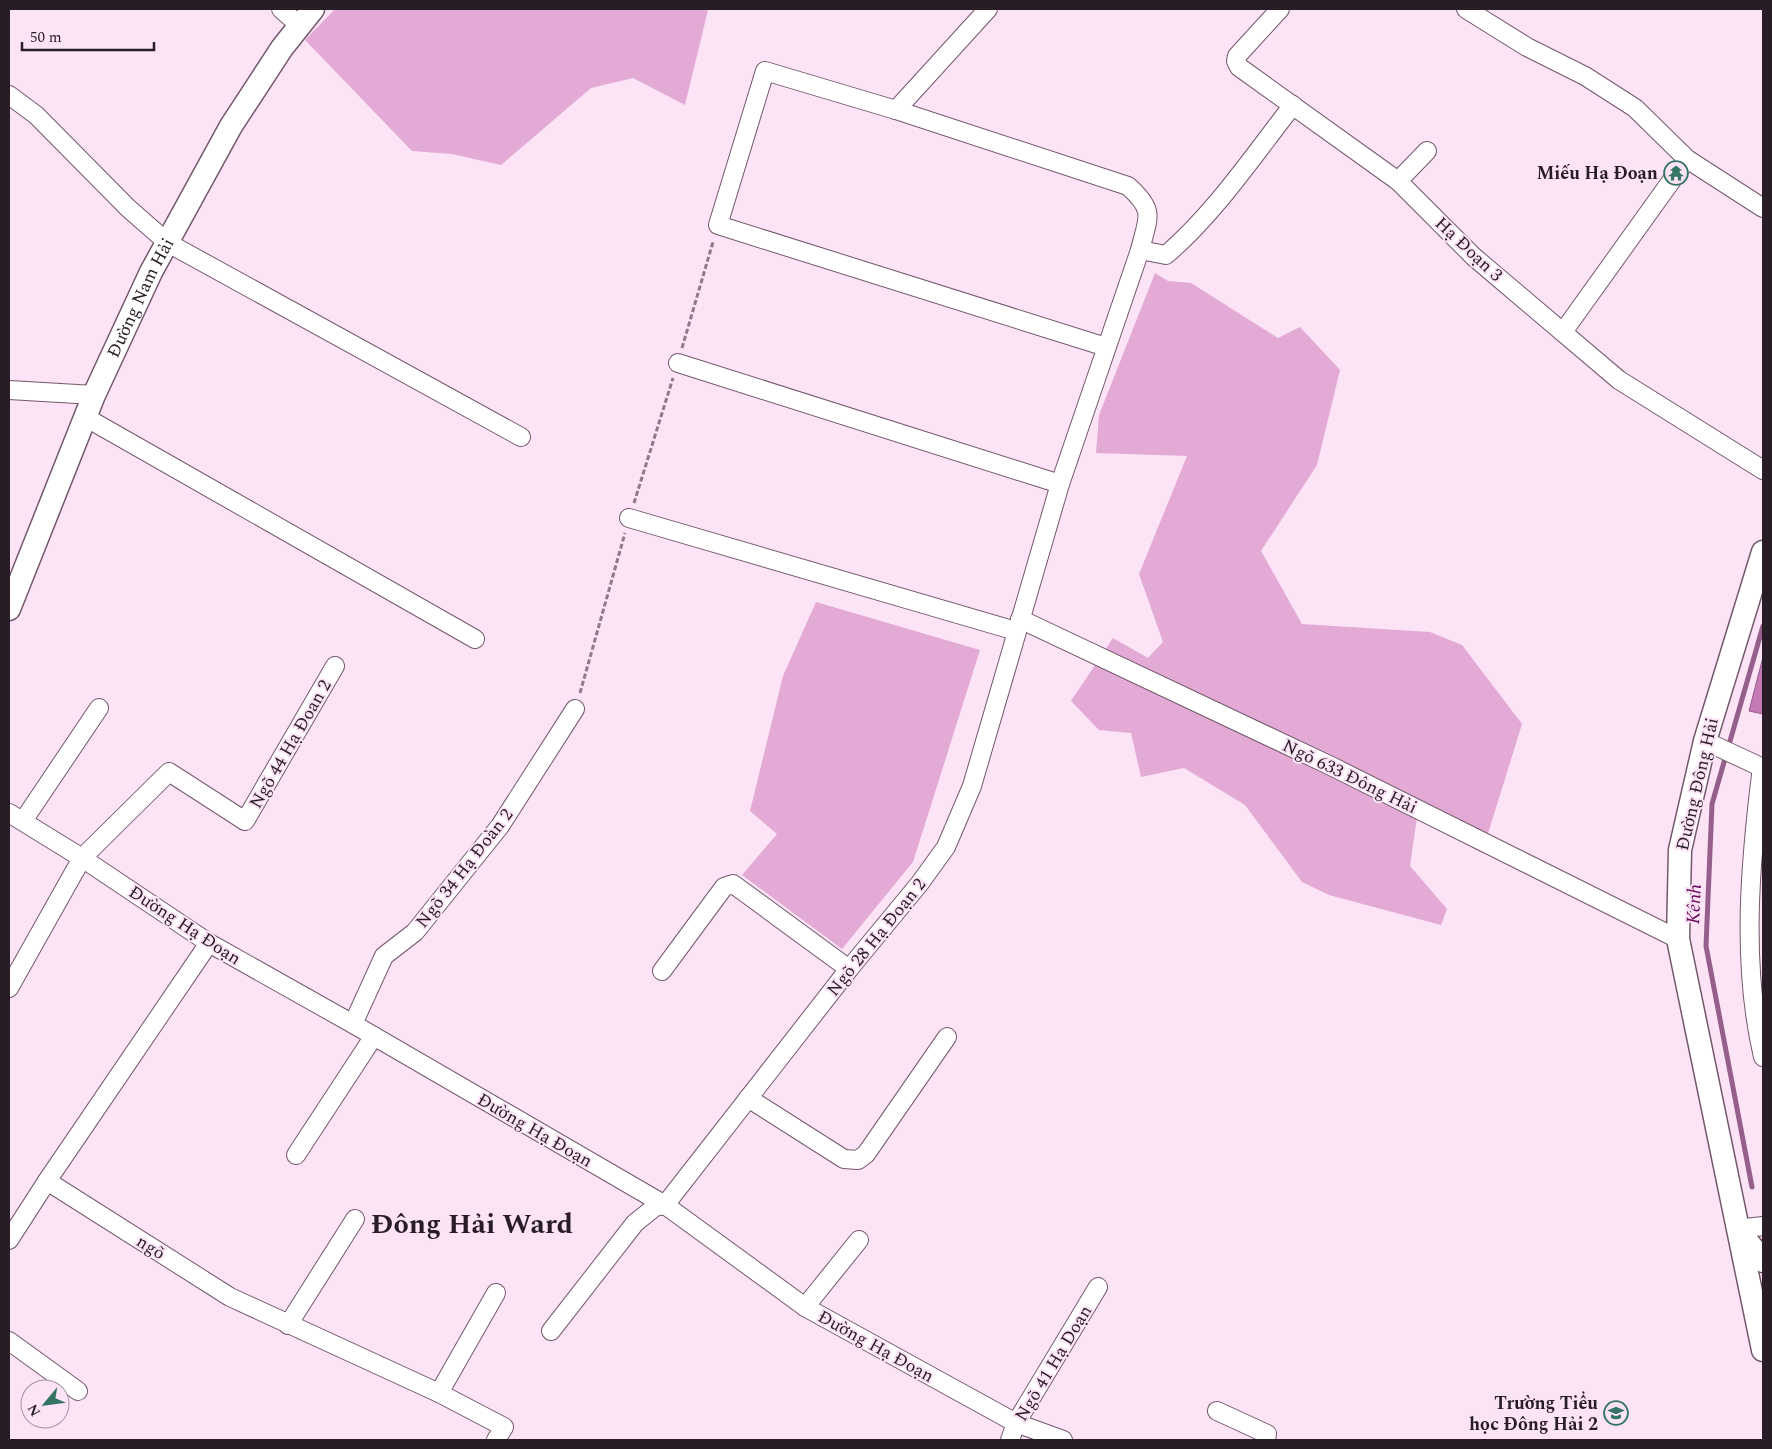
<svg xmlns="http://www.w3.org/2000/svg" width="1772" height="1449" viewBox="0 0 1772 1449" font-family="Spectral,serif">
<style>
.green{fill:#e2aad5}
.water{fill:#c57ab5;stroke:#965e8a}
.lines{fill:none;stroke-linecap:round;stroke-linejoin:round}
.stream{stroke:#965e8a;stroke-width:5}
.minor-casing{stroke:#73586c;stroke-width:20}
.major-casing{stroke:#73586c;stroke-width:25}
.path{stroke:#8d7b89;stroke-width:3;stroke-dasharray:5 2.5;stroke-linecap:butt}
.minor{stroke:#fff;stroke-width:18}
.major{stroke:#fff;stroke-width:22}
.labels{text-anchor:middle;stroke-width:4;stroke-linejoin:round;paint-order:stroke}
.poi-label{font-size:18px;font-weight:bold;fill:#281d26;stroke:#fce3f6;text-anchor:end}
.street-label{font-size:18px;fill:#281d26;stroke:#fce3f6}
.water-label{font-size:19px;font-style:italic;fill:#660859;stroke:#fce3f6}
.town-label{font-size:28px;font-weight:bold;fill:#281d26;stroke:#fce3f6}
</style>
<rect width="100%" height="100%" fill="#fce3f6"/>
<g class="green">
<path d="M335,9H707L708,10L685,105L633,78L591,88L501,165L452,154L412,151L305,40Z"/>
<path d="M1155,273L1168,281L1191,283L1278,338L1300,327L1340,370L1317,465L1261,551L1302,624L1430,632L1462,645L1522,724L1482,853L1417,817L1410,866L1447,909L1441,925L1329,895L1302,882L1245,805L1184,768L1141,777L1131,733L1099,730L1071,701L1113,638L1148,658L1163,642L1139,574L1187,456L1096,453L1099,415Z"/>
<path d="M816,602L980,650L913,862L842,949L742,875L777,834L750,811L783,676Z"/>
</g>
<path class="water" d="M1763,657V714L1749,711Z"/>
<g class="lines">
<path class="stream" d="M1752,1187L1706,946L1712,804L1763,626"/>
<g class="minor-casing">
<g id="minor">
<path d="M281,9L299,25"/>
<path d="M1280,9L1237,56L1236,61L1239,67L1398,181L1474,257L1619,380L1763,470"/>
<path d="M1466,9L1527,47L1585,76L1635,108L1687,159L1763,208"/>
<path d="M9,95L36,115L128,208L168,243L521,437"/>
<path d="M896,110L988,9"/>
<path d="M1398,181L1427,151"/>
<path d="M1140,250L1166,255C1215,213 1253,156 1293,105"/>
<path d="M1563,332L1687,159"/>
<path d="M678,363L1060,484"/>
<path d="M9,390L94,395"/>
<path d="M85,417L475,639"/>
<path d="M629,518L1016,631"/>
<path d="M1020,619L1331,766L1678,939"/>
<path d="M1705,741L1763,768"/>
<path d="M1762,767C1750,862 1741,963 1763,1057"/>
<path d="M9,813L82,858L209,943L353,1024L665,1205L805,1307L1016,1423L1063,1440"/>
<path d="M23,821L99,708"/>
<path d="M209,943L47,1181L230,1297L439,1393L504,1427L496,1440"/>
<path d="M662,971L724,887L733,884L849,969"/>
<path d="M9,988L82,858L169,772L245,821L335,666"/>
<path d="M353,1024L384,956L415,932L500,826L575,709"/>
<path d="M748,1098L844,1159L858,1160L866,1154L947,1037"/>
<path d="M296,1155L374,1036"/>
<path d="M1737,1229L1763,1226"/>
<path d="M9,1240L47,1181"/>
<path d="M805,1307L859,1240"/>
<path d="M288,1325L355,1219"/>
<path d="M551,1331L635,1223L655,1207L665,1205L849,969L920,883L946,847L972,786L1060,484L1140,250C1148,217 1156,211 1128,186L896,110L765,71L718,225L1106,347"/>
<path d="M9,1341L78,1391"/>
<path d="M439,1393L496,1293"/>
<path d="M1217,1411L1267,1434L1266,1440"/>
<path d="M1010,1440L1016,1423L1098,1287"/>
</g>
</g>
<g class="major-casing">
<g id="major">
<path d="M1763,552L1705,741L1680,850L1678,939L1763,1350"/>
<path id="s1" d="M9,609L94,395L151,272L231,126L282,48L313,9"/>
<path d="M1739,1231L1763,1261"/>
</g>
</g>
<g class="path">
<path d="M682,348L713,242"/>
<path d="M634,503L673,378"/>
<path d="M580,693L625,533"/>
</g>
<use href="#minor" class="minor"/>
<use href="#major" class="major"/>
</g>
<defs>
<g id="temple-ring" transform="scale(1.25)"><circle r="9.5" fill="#fce3f6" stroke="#337463" stroke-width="1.5"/><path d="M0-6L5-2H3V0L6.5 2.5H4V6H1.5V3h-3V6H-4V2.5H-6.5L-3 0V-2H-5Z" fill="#337463"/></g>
<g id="school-ring" transform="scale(1.25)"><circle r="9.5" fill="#fce3f6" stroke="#337463" stroke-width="1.5"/><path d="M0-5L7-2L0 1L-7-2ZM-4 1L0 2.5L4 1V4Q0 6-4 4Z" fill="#337463"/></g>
</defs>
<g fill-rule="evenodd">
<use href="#temple-ring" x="1676" y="173"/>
<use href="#school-ring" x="1616" y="1413"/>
</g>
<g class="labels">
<g class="poi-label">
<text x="1658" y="179">Miếu Hạ Đoạn</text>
<text x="1598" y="1409">Trường Tiểu<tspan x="1598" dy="21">học Đông Hải 2</tspan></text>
</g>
<g class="street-label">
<text transform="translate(1469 249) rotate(43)" y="6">Hạ Đoạn 3</text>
<text dy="6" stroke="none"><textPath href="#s1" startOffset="338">Đường Nam Hải</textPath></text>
<text transform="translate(290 744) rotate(-60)" y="6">Ngõ 44 Hạ Đoan 2</text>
<text transform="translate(1350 776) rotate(26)" y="6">Ngõ 633 Đông Hải</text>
<text transform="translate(1697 784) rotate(-77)" y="6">Đường Đông Hải</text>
<text transform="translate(464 868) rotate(-52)" y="6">Ngõ 34 Hạ Đoàn 2</text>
<text transform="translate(185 925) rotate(33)" y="6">Đường Hạ Đoạn</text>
<text transform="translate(876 937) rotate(-51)" y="6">Ngõ 28 Hạ Đoạn 2</text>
<text transform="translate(535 1130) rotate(30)" y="6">Đường Hạ Đoạn</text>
<text transform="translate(151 1247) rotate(32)" y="6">ngõ</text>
<text transform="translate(876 1346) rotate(29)" y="6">Đường Hạ Đoạn</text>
<text transform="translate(1053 1363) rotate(-59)" y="6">Ngõ 41 Hạ Doạn</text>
</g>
<g class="water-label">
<text transform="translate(1693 904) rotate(-87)" y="7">Kênh</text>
</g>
<g class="town-label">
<text x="472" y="1233">Đông Hải Ward</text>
</g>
</g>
<rect width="1772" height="1449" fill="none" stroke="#281d26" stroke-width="20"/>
<g transform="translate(45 1404) rotate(241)"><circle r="24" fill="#fce3f6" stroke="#a794a3"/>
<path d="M0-4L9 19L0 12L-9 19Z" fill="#337463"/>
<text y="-8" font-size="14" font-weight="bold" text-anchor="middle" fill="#281d26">N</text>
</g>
<path d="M22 42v8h132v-8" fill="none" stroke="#281d26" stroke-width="2.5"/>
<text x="30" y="42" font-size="15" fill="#281d26" stroke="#fce3f6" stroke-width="4" paint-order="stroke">50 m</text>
</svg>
